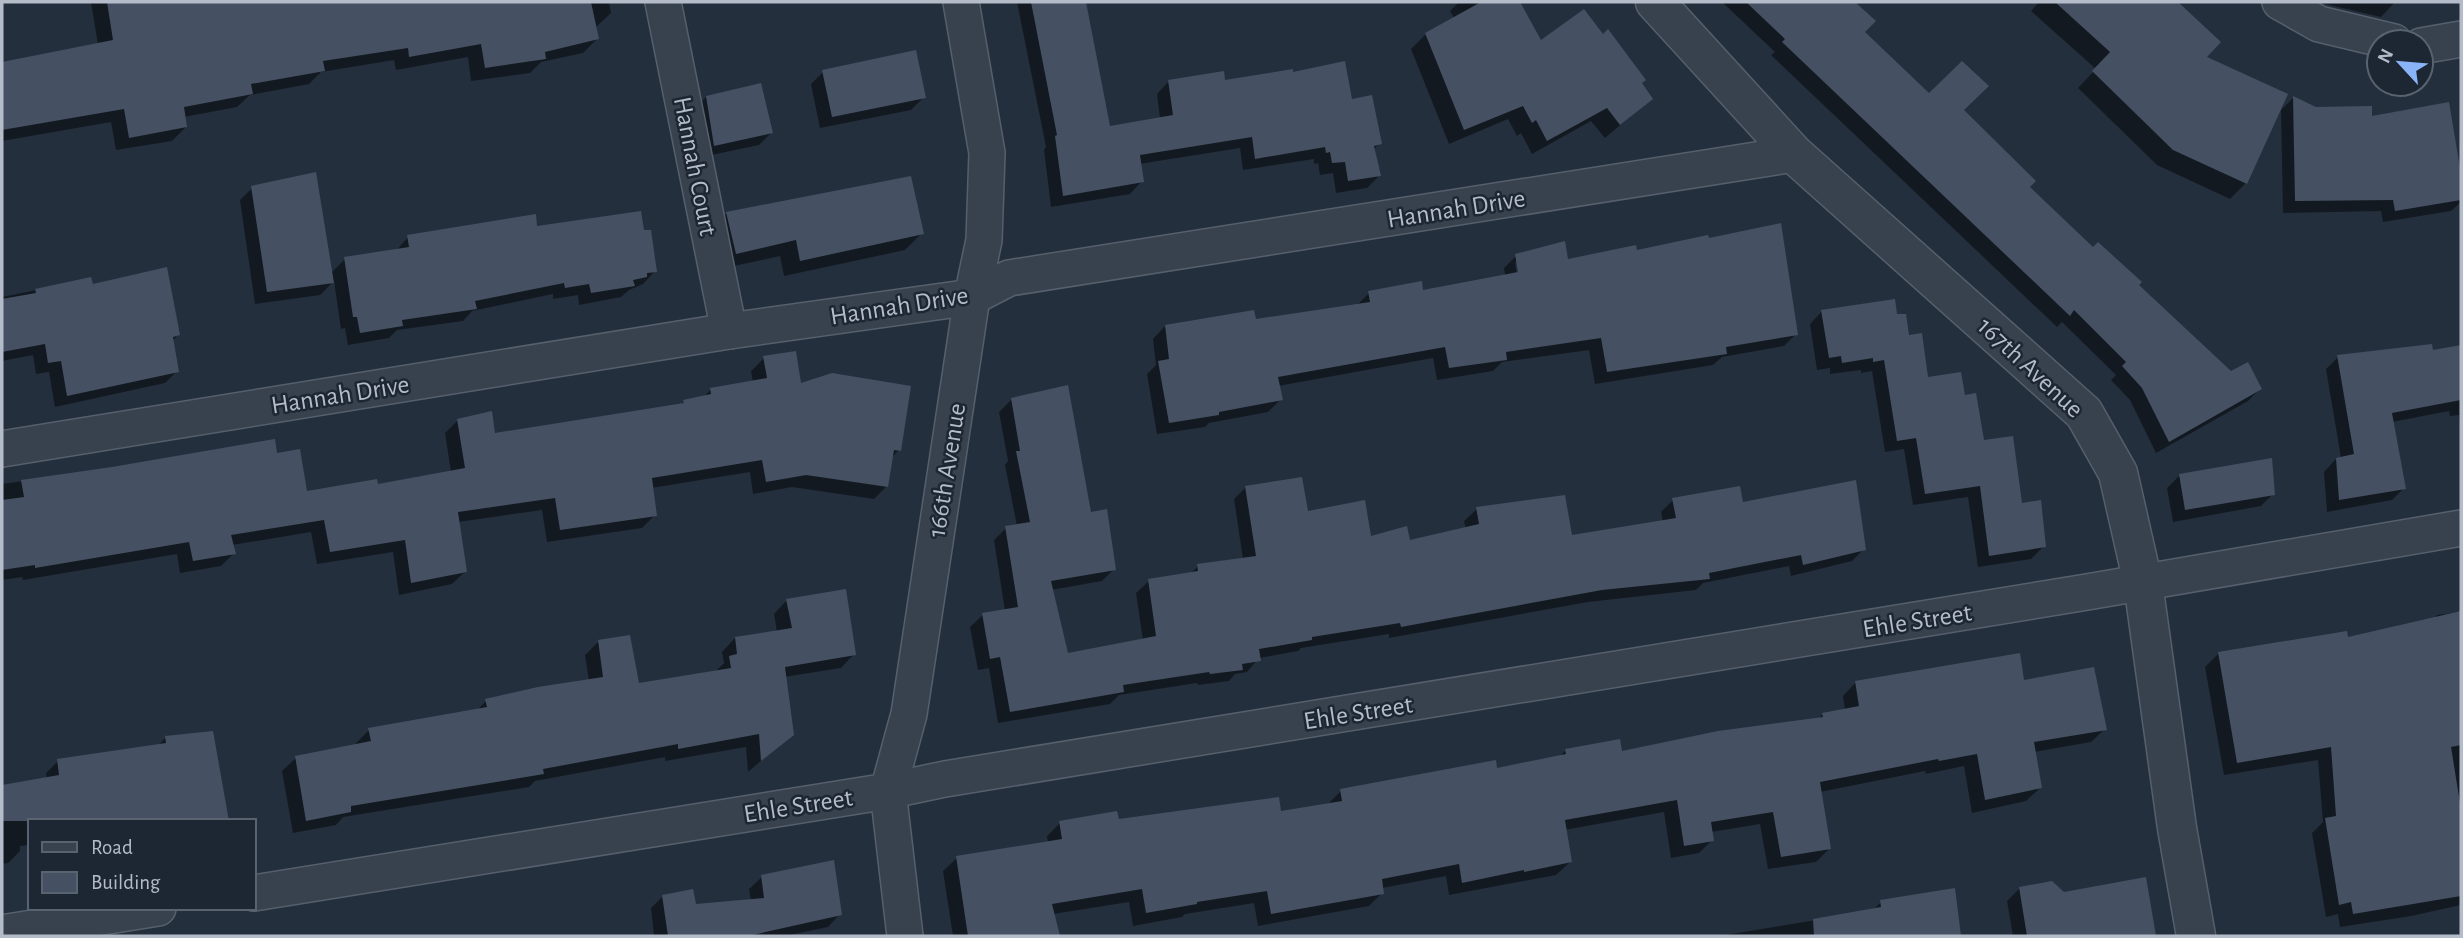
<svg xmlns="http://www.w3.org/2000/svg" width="2463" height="938" viewBox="0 0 2463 938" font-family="'Alegreya Sans',sans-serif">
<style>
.shadow{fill:#0007;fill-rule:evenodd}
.building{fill:#455162}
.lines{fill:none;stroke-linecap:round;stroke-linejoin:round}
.minor-casing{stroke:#565f6c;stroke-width:38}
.tertiary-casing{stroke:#565f6c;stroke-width:41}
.minor{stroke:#38414e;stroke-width:35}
.tertiary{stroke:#38414e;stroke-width:38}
.labels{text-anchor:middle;stroke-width:5;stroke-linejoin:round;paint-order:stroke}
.street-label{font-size:26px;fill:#b4bcc9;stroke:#1d2633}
</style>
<rect width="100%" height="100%" fill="#242f3e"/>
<g class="shadow">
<path d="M91,2H609L611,13L595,28L597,39L583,53L541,62L530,73L471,81L468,57L396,70L394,60L321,72L309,84L250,95L237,107L184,117L186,127L172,141L116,150L111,122L2,141V63L98,45Z"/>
<path d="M1017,2H1085L1108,128L1160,119L1157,94L1169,81L1224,82L1292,74L1350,101L1380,143L1373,150L1379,176L1367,188L1336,193L1333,173L1320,175L1318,163L1314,164V159L1243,170L1240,148L1139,164L1142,181L1130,194L1051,207L1044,150L1046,147Z"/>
<path d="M1459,2H1518L1541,43L1640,84L1651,99L1605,138L1591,121L1532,154L1521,133L1517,136L1508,119L1449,144L1411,49L1426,34L1454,18L1450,11Z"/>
<path d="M1722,2H1852L1874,21L1863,32L1929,95L1962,110L2028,187L2093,249L2137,285L2230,373L2260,389L2248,401L2156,453L2130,400L2111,380L2116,375L2062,322L2057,327L1771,55L1775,52Z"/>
<path d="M2039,2H2167L2180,14L2204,57L2246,183L2230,199L2157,165L2078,88L2096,69L2031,11Z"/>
<path d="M2322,2H2395L2381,17L2321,3Z"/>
<path d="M823,72L924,97L911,110L820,128L811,84Z"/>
<path d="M706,97L771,133L759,145L702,157L694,110Z"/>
<path d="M2293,98L2315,108L2371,118L2447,104L2461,185V202L2451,211L2383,222L2381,211L2283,213L2281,110Z"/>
<path d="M252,188L331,273L345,259L396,251L408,237L536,228L643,232L655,271L643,284L629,290L621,297L579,305L578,295L553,299V294L472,311L463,321L397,330L389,338L348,345L345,328L341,329L334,281L320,295L255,304L240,200Z"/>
<path d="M727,213L922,233L905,250L784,276L780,256L720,269L710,230Z"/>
<path d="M1635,253L1796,334L1784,346L1722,357L1713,365L1595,384L1589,350L1502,362L1493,371L1437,380L1433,358L1278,386L1281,399L1268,412L1209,423L1205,427L1157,434L1147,374L1156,365L1153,339L1165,326L1254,321L1356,306L1369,293L1422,292L1505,276L1504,268L1516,256L1567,261ZM1515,262H1518V281Z"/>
<path d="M90,279L91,286L178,335L172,341L177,371L165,383L55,407L49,372L36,374L33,355L2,361V297Z"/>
<path d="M1822,311L1896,316L1927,379L1963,397L1982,442L2044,546L2031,559L1978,567L1968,497L1913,505L1904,449L1885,452L1872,371L1861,373V370L1830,374V368L1817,370L1810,324Z"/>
<path d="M2461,347V433L2459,415L2450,416L2449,411L2392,422L2404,488L2392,500L2327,512L2324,472L2336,459L2341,458L2326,369L2338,357L2431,352Z"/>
<path d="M764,358L800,385L899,450L891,458L887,486L874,499L792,487L753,494L750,472L651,488L655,515L642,528L547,542L542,510L458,522L466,571L452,584L399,595L393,552L317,564L311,532L232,545L234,553L221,566L180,573L177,554L23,580L22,577L2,580V484L112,469L276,454L305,493L377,486L451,472L445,433L458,420L493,435L681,405L684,402L703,398L711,389L753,382L751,371Z"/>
<path d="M1011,400L1090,514L1114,569L1102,581L1051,590L1066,655L1143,640L1136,593L1149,581L1189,575L1198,566L1243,559L1234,499L1246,487L1369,538L1408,542L1466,529L1464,521L1477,509L1570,537L1663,522L1661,512L1673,500L1742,504L1864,549L1852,561L1791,576L1789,566L1703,583L1696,590L1588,602L1389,638V634L1301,648L1298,651L1259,658L1247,672L1235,674L1229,681L1198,685L1197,683L1119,695L1110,704L998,723L989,668L978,670L970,627L983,615L1005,611L994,540L1006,528L1017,526L1005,465L1008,461L999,412Z"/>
<path d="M2179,476L2273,494L2261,506L2173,522L2167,488Z"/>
<path d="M787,600L854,654L841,668L784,677L792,734L748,772L746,747L665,761V757L535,781L529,787L343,817L336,825L293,833L282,771L296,758L356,746V743L369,730L476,711L486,701L589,681L585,655L598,642L637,685L716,671L724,663L722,652L735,638L777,632L774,614Z"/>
<path d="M2461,612V905L2411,916L2340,927L2338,914L2326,917L2312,833L2323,822L2318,760L2224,775L2205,667L2219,653L2346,639L2433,619L2437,615Z"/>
<path d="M1856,682H2023L2105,729L2091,742L2034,752L2040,788L2026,801L1972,813L1964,766L1926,774L1925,771L1820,792L1829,849L1816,862L1768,869L1760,824L1711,832L1712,840L1699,853L1671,858L1664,812L1564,830L1570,862L1556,875L1449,895L1446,876L1382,888V893L1369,906L1258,926L1254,903L1185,914L1182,917L1133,926L1129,902L1053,914L1058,936H953L943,871L957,858L1048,843L1047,836L1060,823L1279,813L1327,805L1341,791L1496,770L1559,757L1566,750L1620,753L1818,719L1823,714L1845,710L1843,696Z"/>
<path d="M166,737L227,821H30V845L20,846V851L8,863L2,864V787L47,779L46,773L58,761L157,747Z"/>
<path d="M762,877L840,914L828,927L785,936H654L651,908L663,896L695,906L751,901L749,889Z"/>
<path d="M2144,879L2154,936H2013L2007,901L2020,888L2063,894Z"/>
<path d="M1953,890L1959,936H1719L1872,911L1881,902Z"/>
</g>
<g class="building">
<path d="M107,2H591L599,39L545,52L546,59L485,68L481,44L409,57L408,48L323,61L325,71L251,84L253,94L184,107L187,127L129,138L124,109L2,130V62L113,40Z"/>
<path d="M1031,2H1086L1110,126L1173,115L1168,80L1224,71L1225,80L1293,69V72L1345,61L1352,99L1372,95L1382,144L1374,146L1381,176L1348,181L1345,162L1332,163L1330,152L1326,153L1325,147L1255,159L1252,137L1140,155L1144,182L1063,196L1055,136L1057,135Z"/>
<path d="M1481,2H1520L1541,40L1584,9L1603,34L1608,29L1646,80L1642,83L1653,99L1620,125L1607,108L1547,141L1536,120L1532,123L1523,106L1464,130L1425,33Z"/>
<path d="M1746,2H1855L1876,21L1865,32L1929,93L1962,61L1989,86L1964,110L2036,181L2030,187L2093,247L2098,242L2142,282L2139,285L2231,371L2248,362L2262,389L2169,442L2142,388L2122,366L2126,362L2074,310L2070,316L1782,42L1785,39Z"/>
<path d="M2055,2H2178L2221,42L2207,57L2288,94L2247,184L2173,150L2092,71L2110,52Z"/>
<path d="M916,50L926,98L832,117L822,70Z"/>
<path d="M761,83L773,133L714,146L706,96Z"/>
<path d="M2293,96L2316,107L2372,106V116L2449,102L2461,174V200L2395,211L2393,200L2295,201Z"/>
<path d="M316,172L334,283L267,292L251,186Z"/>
<path d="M911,176L924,234L800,261L796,240L736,254L726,212Z"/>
<path d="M641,211L644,230H651L657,272L647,273V277L633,280L635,286L591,293L589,284L565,288L564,283L475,301L477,309L402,320L403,326L360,333L357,317H353L344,257L409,247L407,235L536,214L537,226Z"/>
<path d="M1781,223L1798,335L1726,347L1727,354L1607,372L1601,338L1506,352L1507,360L1449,368L1445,347L1278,377L1283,400L1219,412V415L1169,423L1158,361L1169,359L1165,325L1254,310L1256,319L1370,302L1368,291L1422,281L1423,290L1518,272L1515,254L1565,241L1568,259L1636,245L1637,250L1708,235L1709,238Z"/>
<path d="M167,267L180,335L173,337L179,372L67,396L61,361L48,363L45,344L2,352V299L36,293L35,289L91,277L93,284Z"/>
<path d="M1895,299L1897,314H1906L1909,335L1922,333L1928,377L1961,372L1965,395L1976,393L1984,440L2013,436L2022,503L2041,500L2046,547L1989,556L1980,486L1925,494L1916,438L1897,441L1884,360L1873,362V358L1842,363L1841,356L1829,358L1821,310Z"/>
<path d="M2432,344L2433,350L2461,345V400L2392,413L2406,489L2339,500L2336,458L2354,454L2337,355Z"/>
<path d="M796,351L801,383L832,373L911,386L901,451L894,450L888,487L806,475L766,482L762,460L652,478L657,516L560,530L555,498L458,512L467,572L411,583L405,540L330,552L324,520L231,535L236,554L193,561L189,542L35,568V565L2,570V500L24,497L21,480L112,467L275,439L277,453L300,449L307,491L377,479L378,484L465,468L457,419L492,411L495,433L684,403L683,400L711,394L710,388L767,378L763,356Z"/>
<path d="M1068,385L1091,512L1107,509L1116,570L1051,581L1068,653L1156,636L1148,579L1198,571L1197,564L1256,556L1245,486L1302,477L1308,511L1365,500L1371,536L1407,526L1410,540L1479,524L1476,507L1565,495L1572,535L1676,518L1672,498L1740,486L1743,502L1856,480L1866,550L1803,565L1801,555L1709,573L1710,579L1602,590L1401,627L1400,623L1312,637V640L1259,649L1261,661L1242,664L1243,670L1210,674L1209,672L1123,685L1124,692L1010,712L1000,657L990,659L982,613L1018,607L1005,526L1030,522L1016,451H1020L1011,398Z"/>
<path d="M2272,458L2275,495L2185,510L2179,474Z"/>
<path d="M846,589L856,655L785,667L794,735L761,761L759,734L678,749V744L543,769L544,774L351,806V812L306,821L295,756L371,741L368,728L487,707L485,699L538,687L603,677L598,640L630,635L639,683L731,668L729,656L737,654L735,637L792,628L786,599Z"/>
<path d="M2461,611V745L2451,747L2461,809V896L2353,914L2351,902L2339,905L2325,818L2336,816L2331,747L2237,763L2218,652L2347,631L2348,637Z"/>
<path d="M2020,653L2024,680L2094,667L2107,730L2034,742L2042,788L1985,800L1977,754L1939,761L1938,759L1820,782L1831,849L1781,857L1773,812L1711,822L1714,841L1684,846L1677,800L1565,820L1572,862L1524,872V870L1462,883L1459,864L1382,879L1384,894L1271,914L1267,891L1197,902V904L1146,913L1142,889L1052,904L1060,936H968L956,856L1062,839L1059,821L1117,811L1119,819L1279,797L1281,811L1342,801L1340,789L1496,760L1497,768L1566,754L1565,749L1620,739L1622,751L1718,731L1823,717L1822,713L1859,706L1855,681Z"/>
<path d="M213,731L229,821H2V785L59,775L57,759L166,743L165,736Z"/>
<path d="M834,860L842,915L748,936H668L662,895L693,889L696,904L764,898L761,875Z"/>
<path d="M2146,877L2156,936H2027L2019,887L2052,881L2064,892Z"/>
<path d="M1955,888L1961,936H1814L1813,919L1881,907L1880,900Z"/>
</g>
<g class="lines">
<g class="minor-casing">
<g id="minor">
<path d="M663,2L729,331"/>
<path d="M2280,2L2319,24L2394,42"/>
<path d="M2421,46L2461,39"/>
<path d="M2,449L729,331L972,297L1009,278L1794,154"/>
<path d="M254,893L888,791L945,779L2087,592L2461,528"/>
<path d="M2,933L158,908"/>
<path d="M905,936L888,791L909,714L972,297L984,240L987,153L961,2"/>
</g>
</g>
<g class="tertiary-casing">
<path id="tertiary" d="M1655,2L1794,154L2084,413L2118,473L2143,583L2177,828L2196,936"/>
</g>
<use href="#minor" class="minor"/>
<use href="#tertiary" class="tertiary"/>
</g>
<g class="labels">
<g class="street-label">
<text transform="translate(696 166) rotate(79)" y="9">Hannah Court</text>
<text transform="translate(1456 208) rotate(-9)" y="9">Hannah Drive</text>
<text transform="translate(899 305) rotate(-9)" y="9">Hannah Drive</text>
<text transform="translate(2031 367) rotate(43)" y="9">167th Avenue</text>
<text transform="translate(340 394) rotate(-9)" y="9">Hannah Drive</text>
<text transform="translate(946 470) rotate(-81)" y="9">166th Avenue</text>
<text transform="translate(1917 620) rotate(-9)" y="9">Ehle Street</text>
<text transform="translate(1358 712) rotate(-9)" y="9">Ehle Street</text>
<text transform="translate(798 805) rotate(-9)" y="9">Ehle Street</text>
</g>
</g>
<rect width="2463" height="938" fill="none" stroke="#b4bcc9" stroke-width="7"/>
<rect x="28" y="819" width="228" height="91" fill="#1d2633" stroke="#59626f" stroke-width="2"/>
<rect x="42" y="842" width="35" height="10" fill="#38414e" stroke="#59626f" stroke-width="2"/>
<text x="91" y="854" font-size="21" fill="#b4bcc9">Road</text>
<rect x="42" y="872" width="35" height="21" fill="#455162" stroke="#59626f" stroke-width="2"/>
<text x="91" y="889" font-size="21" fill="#b4bcc9">Building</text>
<g transform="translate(2400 63) rotate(296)"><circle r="33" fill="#1d2633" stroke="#59626f" stroke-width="2"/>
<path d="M0-5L12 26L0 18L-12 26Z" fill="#8ab4f8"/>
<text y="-10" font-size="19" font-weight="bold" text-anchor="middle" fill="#b4bcc9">N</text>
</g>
</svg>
